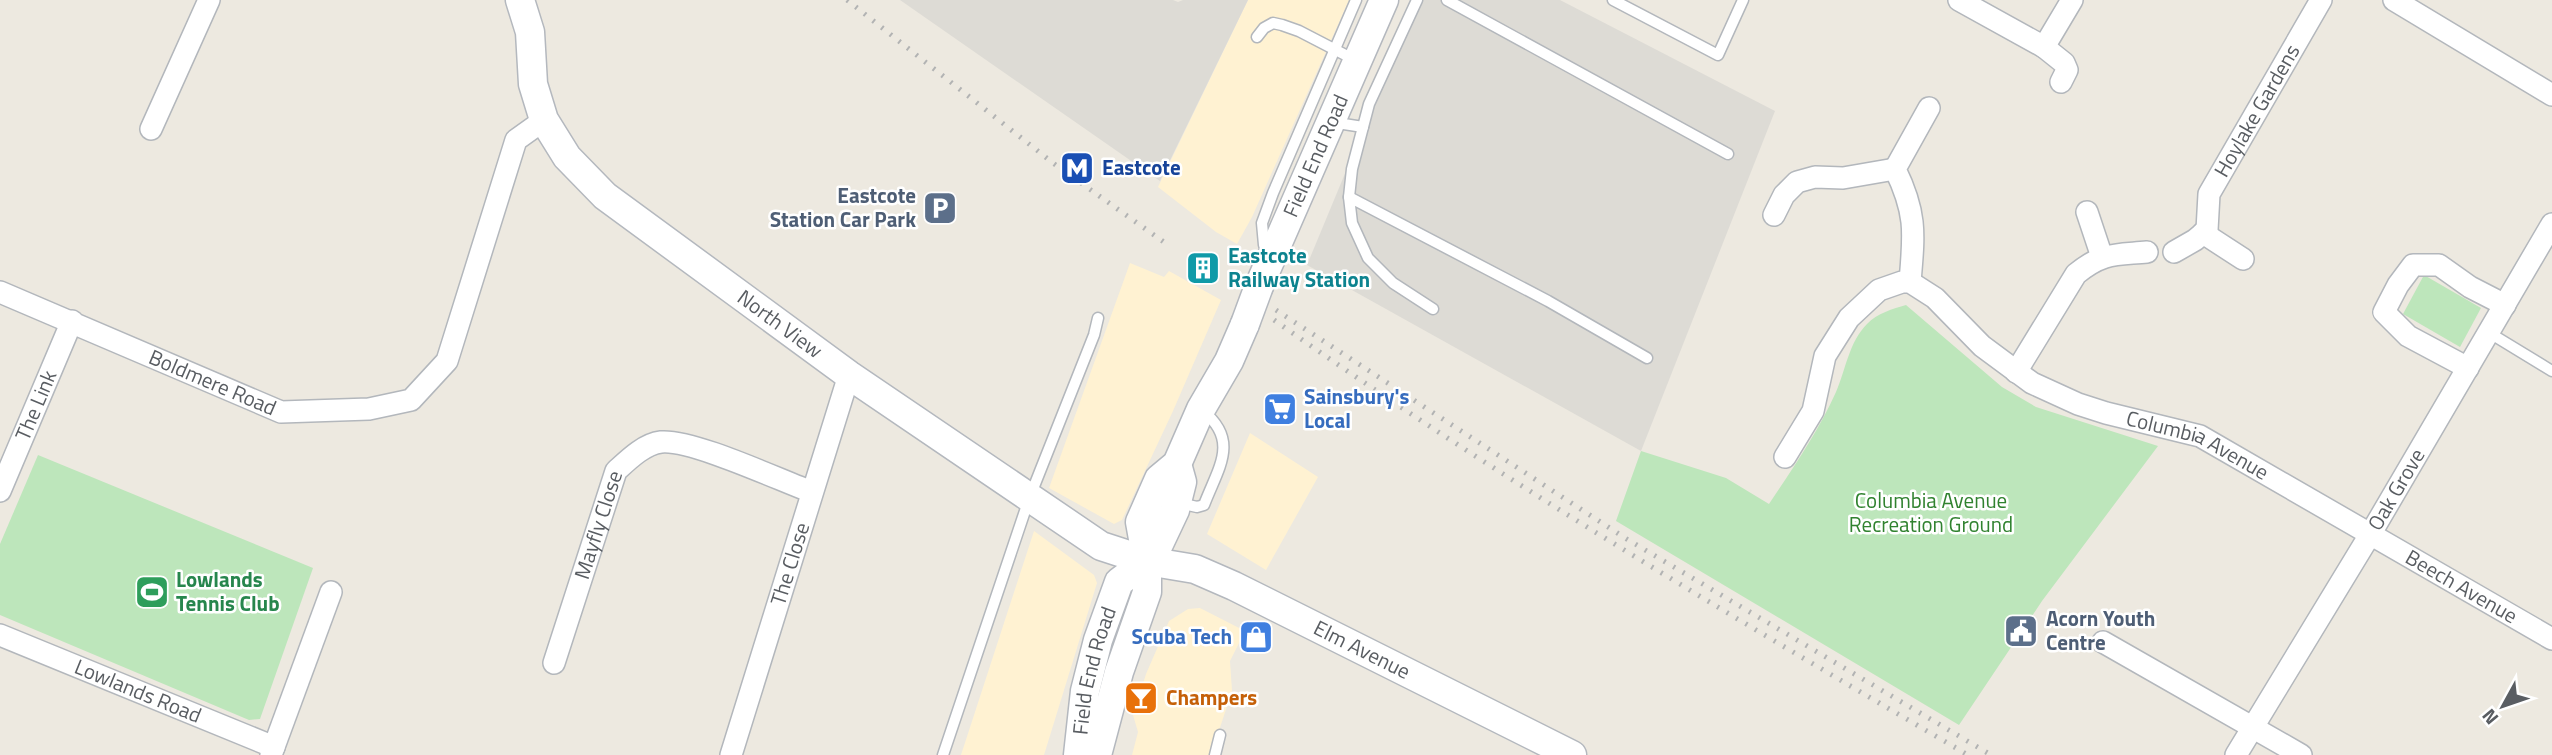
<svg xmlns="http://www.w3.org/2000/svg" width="2552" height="755" viewBox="0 0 2552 755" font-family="'Titillium Web',sans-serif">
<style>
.commercial{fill:#fff2d2}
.industrial{fill:#dddbd5}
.green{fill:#bde6bb}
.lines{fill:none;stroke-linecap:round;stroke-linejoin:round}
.lane-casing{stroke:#b3b7bc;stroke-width:13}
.street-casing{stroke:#b3b7bc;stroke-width:24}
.secondary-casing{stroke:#b4b8be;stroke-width:31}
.lane{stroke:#fff;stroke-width:10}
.street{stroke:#fff;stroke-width:21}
.secondary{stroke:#fff;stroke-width:28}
.rail{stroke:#b2b3b3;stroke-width:5;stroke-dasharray:2 9;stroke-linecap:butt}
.secondary-bridge-casing{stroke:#b4b8be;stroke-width:31;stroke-linecap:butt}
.secondary-bridge{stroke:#fff;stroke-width:28}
.labels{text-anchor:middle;stroke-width:5;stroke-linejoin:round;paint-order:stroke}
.street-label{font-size:21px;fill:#595d62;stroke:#fff}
.transit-label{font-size:21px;font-weight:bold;fill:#164399;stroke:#fff;text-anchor:start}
.service-label{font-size:21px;font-weight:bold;fill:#4e5e75;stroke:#fff;text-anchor:end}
.culture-label{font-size:21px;font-weight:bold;fill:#0d838f;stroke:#fff;text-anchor:start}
.shop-label{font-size:21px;font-weight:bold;fill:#366cbe;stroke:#fff;text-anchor:start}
.park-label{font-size:21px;fill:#30822f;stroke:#fff}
.leisure-label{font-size:21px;font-weight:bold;fill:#27864d;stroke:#fff;text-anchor:start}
.food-label{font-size:21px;font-weight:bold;fill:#c56008;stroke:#fff;text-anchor:start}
</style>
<rect width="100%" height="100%" fill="#ede9e0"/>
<g class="commercial">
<path d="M1248,0H1349L1252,217L1237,244L1216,232L1158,187Z"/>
<path d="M1130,263L1164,277L1169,271L1221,300L1173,411L1122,520L1114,524L1049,488Z"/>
<path d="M1250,433L1318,477L1266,570L1207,534Z"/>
<path d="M1034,531L1094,575L1097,583L1044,755H961Z"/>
<path d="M1200,608L1245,631L1230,661L1232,691L1211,755H1132L1138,732L1133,715L1146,674L1169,621L1188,609Z"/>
</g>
<g class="industrial">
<path d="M900,0H1173L1178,2L1183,0H1248L1160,181Z"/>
<path d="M1417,0H1560L1775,111L1641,451L1307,265Z"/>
</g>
<g class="green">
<path d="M2424,275L2481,308L2460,347L2403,314Z"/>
<path d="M1906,305L2002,387L2036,407L2158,446L2042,601L1959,725L1616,521L1641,451L1726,478L1769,504C1793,468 1818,432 1836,392C1846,369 1849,342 1867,324C1877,313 1893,309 1906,305Z"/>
<path d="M38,455L313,568L260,719L249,720L0,615V544Z"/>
</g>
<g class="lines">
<g class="lane-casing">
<g id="lane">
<path d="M1417,0L1369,104L1352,169L1349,197L1352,223L1368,258L1393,283L1433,309"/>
<path d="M1447,0L1728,154"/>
<path d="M1613,0L1718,55L1743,0"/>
<path d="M1257,37L1264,28L1273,23L1282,25L1299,31L1357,61"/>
<path d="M1331,122L1363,127"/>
<path d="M1349,197L1548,301L1647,358"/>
<path d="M1270,251L1264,245L1262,223L1273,193L1356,0"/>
<path d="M2488,332L2552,371"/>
<path d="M1179,503L1197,507L1204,505C1218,468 1240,441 1203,411"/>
<path d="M943,755L1029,499L1094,335L1098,318"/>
<path d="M1215,755L1220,735"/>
</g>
</g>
<g class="street-casing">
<g id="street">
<path d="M1959,0L2044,47L2072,0"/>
<path d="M2394,0L2552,95"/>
<path d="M2044,47L2064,63L2067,70L2061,82"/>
<path d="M151,129L209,0"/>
<path d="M2087,212L2102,257"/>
<path d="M1774,215L1784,195L1797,182L1815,177L1843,178L1895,169"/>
<path d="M2203,233L2243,259"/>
<path id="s1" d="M2174,252L2195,240L2207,230L2209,194L2321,0"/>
<path d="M1910,282C1914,234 1917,214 1895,169L1929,108"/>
<path id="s2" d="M0,292L281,412L369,409L411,400L447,361L516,140L544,120"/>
<path d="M2468,368L2408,336L2384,312L2398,285L2413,265H2439L2470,287L2505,305"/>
<path d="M2016,372L2076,274C2103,252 2115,255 2147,252"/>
<path id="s3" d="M1785,457L1813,411L1825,356L1849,318L1879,290L1902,282H1910L1935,298L1982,346L2032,383L2078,404L2106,413L2200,436L2552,639"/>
<path id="s4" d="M0,491L72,321"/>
<path id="s5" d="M0,635L274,747"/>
<path d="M2103,642L2301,755"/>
<path id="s6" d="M554,663L616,471C628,460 644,444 661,442C692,439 779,480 812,492"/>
<path d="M271,755L331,592"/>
<path id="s7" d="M731,755L849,375"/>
<path id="s8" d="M2236,755L2371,533L2552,224"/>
</g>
</g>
<g class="secondary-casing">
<g id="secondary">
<path id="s9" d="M520,0L530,32L533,84L544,120L567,157L605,196L849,375L1101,546L1147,561L1195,569L1234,586L1572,755"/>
<path id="s10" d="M1259,286L1384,0"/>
<path id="s11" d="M1078,755L1085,691L1098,640L1119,582L1147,561L1158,546L1175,510L1182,482L1177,464"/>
<path d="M1097,755L1119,672L1147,592V561L1140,522L1159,479L1177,464L1201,409L1229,361L1245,324"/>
</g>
</g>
<use href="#lane" class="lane"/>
<use href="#street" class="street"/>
<use href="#secondary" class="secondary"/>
<g class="rail">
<path d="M847,0L1053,163L1168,245"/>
<path d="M1276,310L1625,538L1991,755"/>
<path d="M1274,320C1497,478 1732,617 1968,755"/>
</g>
<g class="secondary-bridge-casing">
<path id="secondary-bridge" d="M1245,324L1259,286"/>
</g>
<use href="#secondary-bridge" class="secondary-bridge"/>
</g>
<defs>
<g id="metro-square" transform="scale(1.75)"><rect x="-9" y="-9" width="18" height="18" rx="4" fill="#1a4fb4" stroke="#fff"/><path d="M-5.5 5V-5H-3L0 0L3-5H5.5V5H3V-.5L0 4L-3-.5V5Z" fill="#fff"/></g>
<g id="parking-square" transform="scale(1.75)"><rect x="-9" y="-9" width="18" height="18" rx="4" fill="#5c6f8a" stroke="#fff"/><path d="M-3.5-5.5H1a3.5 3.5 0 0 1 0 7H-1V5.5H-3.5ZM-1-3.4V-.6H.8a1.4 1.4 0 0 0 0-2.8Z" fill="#fff"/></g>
<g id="building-square" transform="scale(1.75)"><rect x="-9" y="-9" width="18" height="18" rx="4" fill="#0f9aa8" stroke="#fff"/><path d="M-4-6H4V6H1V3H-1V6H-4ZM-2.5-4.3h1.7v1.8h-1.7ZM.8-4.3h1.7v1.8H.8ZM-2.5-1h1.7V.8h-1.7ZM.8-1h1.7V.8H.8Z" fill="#fff"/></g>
<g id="supermarket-square" transform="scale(1.75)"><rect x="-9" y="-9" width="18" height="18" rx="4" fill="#3f7fe0" stroke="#fff"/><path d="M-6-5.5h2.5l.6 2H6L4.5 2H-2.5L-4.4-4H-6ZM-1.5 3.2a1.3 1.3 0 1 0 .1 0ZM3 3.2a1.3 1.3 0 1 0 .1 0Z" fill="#fff"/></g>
<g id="stadium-square" transform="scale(1.75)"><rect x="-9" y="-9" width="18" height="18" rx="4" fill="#2e9e5b" stroke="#fff"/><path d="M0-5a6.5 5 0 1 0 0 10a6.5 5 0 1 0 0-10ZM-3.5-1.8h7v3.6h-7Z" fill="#fff"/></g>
<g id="civic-square" transform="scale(1.75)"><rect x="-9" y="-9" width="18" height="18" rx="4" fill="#5c6f8a" stroke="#fff"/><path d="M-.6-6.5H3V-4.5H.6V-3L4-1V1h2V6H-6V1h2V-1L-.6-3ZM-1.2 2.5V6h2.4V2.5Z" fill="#fff"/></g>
<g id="shop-square" transform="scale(1.75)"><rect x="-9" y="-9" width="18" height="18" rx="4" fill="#3f7fe0" stroke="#fff"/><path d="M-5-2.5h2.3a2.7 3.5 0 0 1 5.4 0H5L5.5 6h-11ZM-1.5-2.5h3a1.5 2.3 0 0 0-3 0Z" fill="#fff"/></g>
<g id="bar-square" transform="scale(1.75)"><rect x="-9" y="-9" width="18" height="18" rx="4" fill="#e8710a" stroke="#fff"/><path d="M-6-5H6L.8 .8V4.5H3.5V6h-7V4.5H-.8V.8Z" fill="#fff"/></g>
</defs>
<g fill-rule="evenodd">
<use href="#metro-square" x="1077" y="168"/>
<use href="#parking-square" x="940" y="208"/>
<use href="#building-square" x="1203" y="268"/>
<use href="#supermarket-square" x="1280" y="409"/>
<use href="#stadium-square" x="152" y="592"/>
<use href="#civic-square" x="2021" y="631"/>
<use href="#shop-square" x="1256" y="637"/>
<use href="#bar-square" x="1141" y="698"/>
</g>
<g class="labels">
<g class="street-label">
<text dy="7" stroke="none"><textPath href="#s1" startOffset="172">Hoylake Gardens</textPath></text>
<text dy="7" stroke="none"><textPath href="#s10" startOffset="142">Field End Road</textPath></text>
<text dy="7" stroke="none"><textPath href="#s9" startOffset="438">North View</textPath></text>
<text dy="7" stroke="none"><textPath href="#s2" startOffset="231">Boldmere Road</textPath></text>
<text dy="7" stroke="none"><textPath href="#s4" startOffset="93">The Link</textPath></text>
<text dy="7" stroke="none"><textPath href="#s3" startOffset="565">Columbia Avenue</textPath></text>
<text dy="7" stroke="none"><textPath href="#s8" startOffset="310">Oak Grove</textPath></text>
<text dy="7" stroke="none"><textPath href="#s6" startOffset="145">Mayfly Close</textPath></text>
<text dy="7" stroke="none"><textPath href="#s7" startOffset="200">The Close</textPath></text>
<text dy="7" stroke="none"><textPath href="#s3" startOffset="866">Beech Avenue</textPath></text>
<text dy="7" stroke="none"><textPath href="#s9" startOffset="1111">Elm Avenue</textPath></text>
<text dy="7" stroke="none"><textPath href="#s11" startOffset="86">Field End Road</textPath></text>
<text dy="7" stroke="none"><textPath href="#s5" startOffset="149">Lowlands Road</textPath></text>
</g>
<g class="transit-label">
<text x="1102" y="175">Eastcote</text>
</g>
<g class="service-label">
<text x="916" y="203">Eastcote<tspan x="916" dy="24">Station Car Park</tspan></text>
<text x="2046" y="626" text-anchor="start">Acorn Youth<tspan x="2046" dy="24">Centre</tspan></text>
</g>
<g class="culture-label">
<text x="1228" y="263">Eastcote<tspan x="1228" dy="24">Railway Station</tspan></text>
</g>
<g class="shop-label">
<text x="1304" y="404">Sainsbury's<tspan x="1304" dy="24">Local</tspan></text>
<text x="1232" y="644" text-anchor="end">Scuba Tech</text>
</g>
<g class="park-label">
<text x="1931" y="508">Columbia Avenue<tspan x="1931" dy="24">Recreation Ground</tspan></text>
</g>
<g class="leisure-label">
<text x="176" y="587">Lowlands<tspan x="176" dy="24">Tennis Club</tspan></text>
</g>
<g class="food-label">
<text x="1166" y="705">Champers</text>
</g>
</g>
<g transform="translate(2503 706) rotate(230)" stroke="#ffffff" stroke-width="5" paint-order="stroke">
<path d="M0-5L12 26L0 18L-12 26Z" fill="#595d62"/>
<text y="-10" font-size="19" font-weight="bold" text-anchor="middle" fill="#595d62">N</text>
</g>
</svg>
